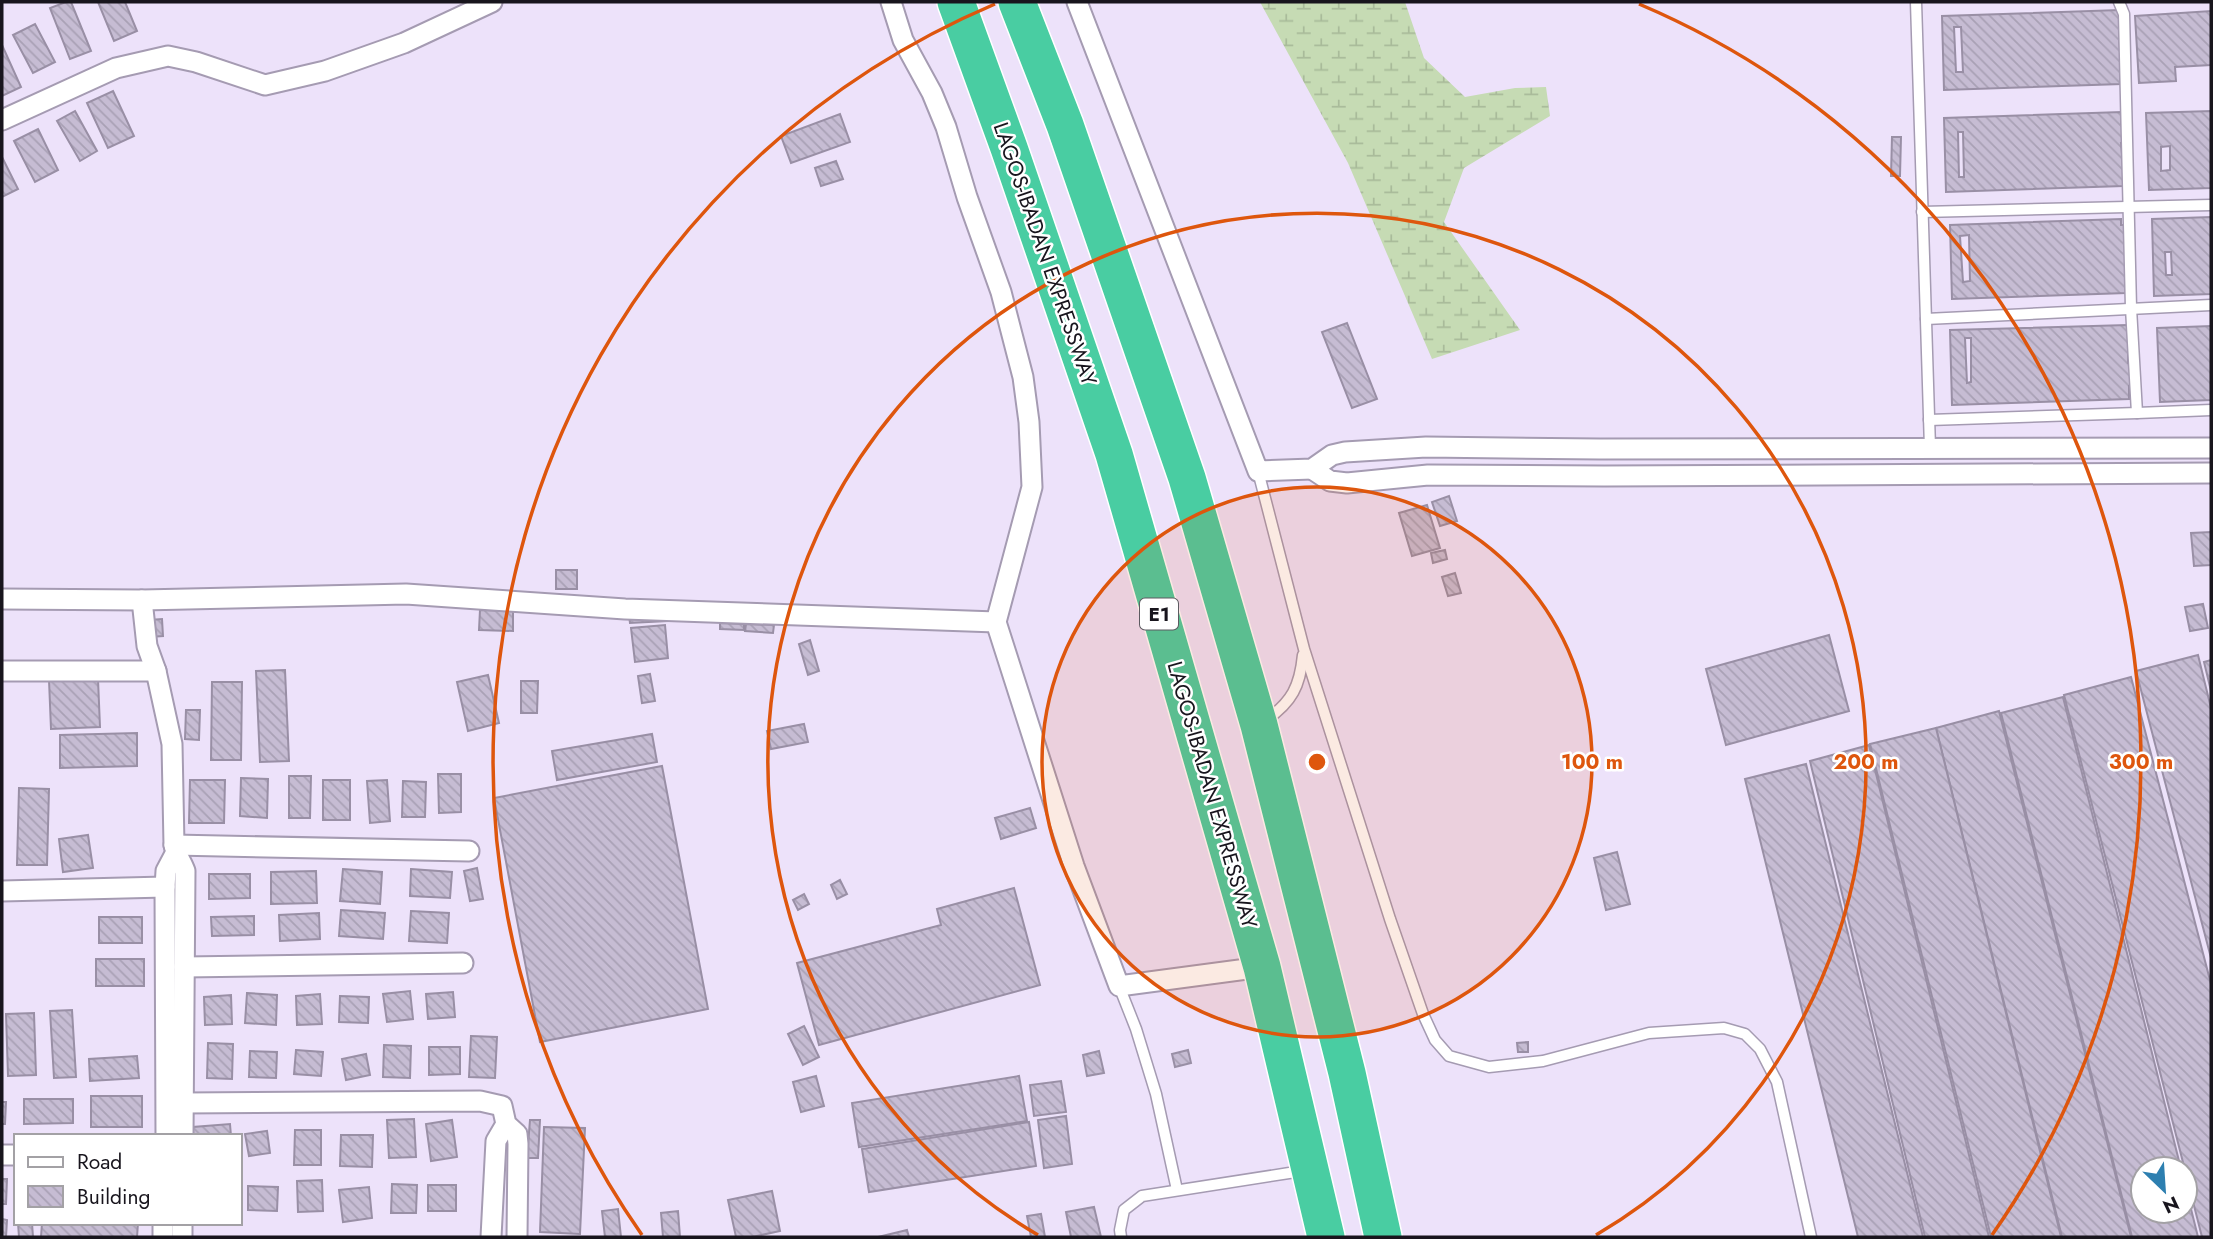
<svg xmlns="http://www.w3.org/2000/svg" width="2213" height="1239" viewBox="0 0 2213 1239" font-family="Jost,sans-serif">
<style>
.wetland{fill:url(#wetland-marsh)}
.building{fill:url(#building-back-hatch);stroke:#998fa5;stroke-width:2;fill-rule:evenodd}
.lines{fill:none;stroke-linecap:round;stroke-linejoin:round}
.service-casing{stroke:#a59bb2;stroke-width:13}
.minor-casing{stroke:#a59bb2;stroke-width:23}
.motorway-casing{stroke:#fff;stroke-width:40}
.service{stroke:#fff;stroke-width:10}
.minor{stroke:#fff;stroke-width:19}
.motorway{stroke:#49cda2;stroke-width:37}
.ring{fill:none;stroke:#de560d;stroke-width:3.5}
.labels{text-anchor:middle;stroke-width:5;stroke-linejoin:round;paint-order:stroke}
.shield{fill:#fff;stroke:#5d5b61;stroke-width:2}
.shield-label{font-size:19px;font-weight:bold;fill:#18151d}
.street-label{font-size:21px;fill:#18151d;stroke:#fff}
.centre{fill:#de560d;stroke:#fff;stroke-width:3.5}
.ring-label{font-size:21px;text-anchor:middle;font-weight:bold;fill:#de560d;stroke:#fff;stroke-width:5;stroke-linejoin:round;paint-order:stroke}
</style>
<defs>
<pattern id="wetland-marsh" width="20" height="14" patternUnits="userSpaceOnUse" patternTransform="scale(1.75)"><rect width="20" height="14" fill="#c6dbb4"/><path d="M1 5h8M5 5V1M11 12h8M15 12V8" fill="none" stroke="#a9bb9a"/></pattern>
<pattern id="building-back-hatch" width="6" height="6" patternUnits="userSpaceOnUse" patternTransform="scale(1.75)"><rect width="6" height="6" fill="#c6bcd3"/><path d="M-1 5l2 2M0 0l6 6M5-1l2 2" fill="none" stroke="#a9a1b5"/></pattern>
</defs>
<rect width="100%" height="100%" fill="#ede2fa"/>
<path class="wetland" d="M1260,2H1405L1424,58L1465,97L1515,88L1546,87L1550,116L1464,168L1444,222L1520,330L1432,359L1348,163Z"/>
<g class="building">
<path d="M66,2H71L91,51L70,59L50,8Z"/>
<path d="M98,2H125L137,31L114,41Z"/>
<path d="M2119,10V18H2123L2124,39H2119L2120,50H2124L2125,72H2120L2121,84L1944,90L1942,16ZM1954,27H1961L1963,72H1956Z"/>
<path d="M2211,11V65L2175,67L2176,81L2139,83L2135,16Z"/>
<path d="M35,24L55,62L33,73L13,35Z"/>
<path d="M2,45L21,87L2,96Z"/>
<path d="M113,91L134,136L108,148L87,103Z"/>
<path d="M75,111L97,151L80,161L57,121Z"/>
<path d="M2211,111V188L2149,190L2146,113ZM2170,146V170L2161,171V147Z"/>
<path d="M2121,112V124H2126V143H2121L2122,154H2129L2130,176H2123V186L1946,192L1944,118ZM1958,132H1963L1964,177H1959Z"/>
<path d="M840,114L850,142L791,163L781,136Z"/>
<path d="M38,129L58,170L35,182L14,141Z"/>
<path d="M1892,137H1901L1900,176H1891Z"/>
<path d="M2,157L18,189L2,197Z"/>
<path d="M836,161L843,179L821,186L815,168Z"/>
<path d="M2211,217V294L2154,296L2152,219ZM2165,252H2171L2172,275H2166Z"/>
<path d="M2121,219V225H2124V229H2129V249H2125V260L2129,259L2126,293L1952,299L1950,225ZM1969,235L1970,281L1963,282L1960,236Z"/>
<path d="M1347,323L1377,399L1352,408L1322,332Z"/>
<path d="M2127,325V331L2132,330V354H2128V363H2134V386H2129V399L1952,405L1950,330ZM1965,338H1971V382L1967,383Z"/>
<path d="M2211,326V400L2160,402L2157,328Z"/>
<path d="M1449,496L1457,521L1440,526L1432,502Z"/>
<path d="M1427,505L1440,548L1412,556L1399,513Z"/>
<path d="M2211,532V565L2194,566L2191,533Z"/>
<path d="M1445,550L1447,559L1433,563L1431,553Z"/>
<rect x="556" y="570" width="21" height="19"/>
<path d="M1455,573L1461,593L1448,596L1442,577Z"/>
<path d="M2203,604L2208,628L2190,631L2185,607Z"/>
<path d="M480,610L513,611V631L479,630Z"/>
<path d="M666,613L667,621L630,623L629,616Z"/>
<path d="M162,619L163,636L150,637L149,620Z"/>
<path d="M720,623L744,624V630L720,629Z"/>
<path d="M746,624L774,625L773,633L745,631Z"/>
<path d="M665,625L668,658L635,662L631,628Z"/>
<path d="M1829,635L1849,711L1726,745L1706,669Z"/>
<path d="M810,640L819,671L808,675L799,644Z"/>
<path d="M2198,655L2211,708V958L2136,671Z"/>
<path d="M2211,660V691L2204,662Z"/>
<path d="M285,670L289,761L260,762L256,671Z"/>
<path d="M650,674L655,701L642,703L638,676Z"/>
<path d="M488,675L499,723L468,731L457,682Z"/>
<path d="M2131,677L2211,984V1237H2202L2064,695Z"/>
<path d="M98,679L100,727L51,729L49,680Z"/>
<path d="M521,681H538L537,713H521Z"/>
<path d="M212,682H242L241,760H211Z"/>
<path d="M2063,697L2181,1169H2143V1211H2185V1185L2198,1237H2132L2001,713Z"/>
<path d="M186,710H200L199,740L185,739Z"/>
<path d="M1999,711L2131,1237H2062L1936,728Z"/>
<path d="M804,724L808,742L771,749L767,731Z"/>
<path d="M1936,728L2061,1237H1991L1870,744Z"/>
<path d="M137,733V766L60,768V735Z"/>
<path d="M652,734L657,762L557,780L552,751Z"/>
<path d="M1869,745L1989,1237H1925L1810,761Z"/>
<path d="M1806,764L1923,1237H1858L1745,779Z"/>
<path d="M662,766L708,1009L540,1042L494,798Z"/>
<path d="M438,774H461V812L439,813Z"/>
<path d="M289,776H311L310,818H289Z"/>
<path d="M241,778L268,779L267,818L240,816Z"/>
<path d="M190,780H225L224,823H189Z"/>
<rect x="323" y="780" width="27" height="40"/>
<path d="M387,780L390,821L370,823L367,781Z"/>
<path d="M403,781L426,782L425,817H402Z"/>
<path d="M19,788L49,789L47,865H17Z"/>
<path d="M1030,808L1036,828L1001,839L995,818Z"/>
<path d="M88,835L93,868L63,872L59,839Z"/>
<path d="M1617,852L1630,904L1606,910L1594,858Z"/>
<path d="M477,868L483,899L470,901L464,871Z"/>
<path d="M343,869L382,872L380,904L340,901Z"/>
<path d="M411,869L452,872L450,898L410,896Z"/>
<path d="M316,871L317,903L271,904V872Z"/>
<path d="M209,874H250V898L209,899Z"/>
<path d="M840,880L847,894L837,899L831,885Z"/>
<path d="M1014,888L1040,985L819,1045L797,963L941,925L937,909Z"/>
<path d="M804,894L809,904L798,910L793,900Z"/>
<path d="M341,910L385,913L383,939L339,936Z"/>
<path d="M411,911L449,913L447,943L409,941Z"/>
<path d="M319,913L320,939L280,941L279,915Z"/>
<path d="M254,916V935L212,936L211,917Z"/>
<rect x="99" y="917" width="43" height="26"/>
<rect x="96" y="959" width="48" height="27"/>
<path d="M410,991L413,1019L387,1022L383,994Z"/>
<path d="M453,992L455,1017L428,1019L426,994Z"/>
<path d="M247,993L277,995L276,1025L245,1023Z"/>
<path d="M320,994L322,1024L297,1025L296,996Z"/>
<path d="M231,995L232,1024L205,1025L204,997Z"/>
<path d="M340,996L369,997L368,1023L339,1022Z"/>
<path d="M72,1010L76,1077L54,1078L50,1011Z"/>
<path d="M34,1013L36,1075L8,1076L6,1014Z"/>
<path d="M804,1026L819,1057L803,1065L788,1034Z"/>
<path d="M471,1036L497,1037L495,1078L469,1077Z"/>
<path d="M1528,1042V1052H1518L1517,1043Z"/>
<path d="M208,1043L233,1044L232,1079L207,1078Z"/>
<path d="M384,1045L411,1046L410,1078L383,1077Z"/>
<path d="M429,1047H460V1074L429,1075Z"/>
<path d="M296,1050L323,1052L321,1076L294,1074Z"/>
<path d="M1188,1050L1191,1063L1175,1067L1172,1054Z"/>
<path d="M250,1051L277,1052L276,1078L249,1077Z"/>
<path d="M1099,1051L1104,1073L1087,1076L1083,1055Z"/>
<path d="M366,1054L370,1075L346,1080L342,1059Z"/>
<path d="M137,1056L139,1078L90,1081L89,1059Z"/>
<path d="M816,1076L824,1106L801,1112L793,1082Z"/>
<path d="M1019,1076L1027,1121L859,1147L852,1103Z"/>
<path d="M1061,1081L1066,1112L1034,1116L1030,1085Z"/>
<rect x="91" y="1096" width="51" height="31"/>
<path d="M24,1099H73V1123L24,1124Z"/>
<path d="M2,1102H6L5,1124H2Z"/>
<path d="M1066,1116L1072,1164L1044,1168L1038,1120Z"/>
<path d="M414,1119L416,1157L389,1158L387,1120Z"/>
<path d="M452,1120L457,1157L431,1161L426,1124Z"/>
<path d="M530,1120H540L538,1158H527Z"/>
<path d="M1029,1122L1036,1166L869,1192L862,1149Z"/>
<path d="M230,1124L231,1136H193V1127Z"/>
<path d="M544,1127L585,1128L580,1234L540,1232Z"/>
<path d="M295,1130H321V1165H294Z"/>
<path d="M267,1131L270,1153L249,1156L245,1134Z"/>
<path d="M341,1135H373L372,1167L340,1166Z"/>
<path d="M2,1179H7L6,1204H2Z"/>
<path d="M322,1180L323,1211L298,1212L297,1181Z"/>
<path d="M392,1184L417,1185L416,1213H391Z"/>
<rect x="428" y="1185" width="28" height="26"/>
<path d="M248,1186L278,1187L277,1211L248,1210Z"/>
<path d="M369,1187L372,1218L343,1222L339,1190Z"/>
<path d="M772,1191L780,1231L752,1237H736L728,1200Z"/>
<path d="M1094,1207L1101,1237H1071L1066,1212Z"/>
<path d="M618,1209L621,1237H605L602,1211Z"/>
<path d="M678,1211L680,1237H663L661,1213Z"/>
<path d="M1041,1214L1045,1237H1031L1027,1216Z"/>
<path d="M2,1219L7,1220L6,1237H2Z"/>
<path d="M18,1223H32L33,1237H19Z"/>
<path d="M42,1223H138L137,1237H41Z"/>
<path d="M907,1230L909,1237H878Z"/>
</g>
<g class="lines">
<g class="service-casing">
<g id="service">
<path d="M1916,2L1930,448"/>
<path d="M1922,212L2211,205"/>
<path d="M1926,319L2211,305"/>
<path d="M2137,413L2211,410"/>
<path d="M1929,420L2137,413L2131,308L2124,14L2119,2"/>
<path d="M1258,471L1304,649L1390,919L1423,1014L1435,1040L1449,1056L1489,1067L1543,1061L1649,1033L1724,1028L1745,1034L1760,1049L1777,1082L1811,1237"/>
<path d="M1266,720C1292,702 1300,686 1303,655"/>
<path d="M1119,986L1136,1029L1156,1094L1177,1190"/>
<path d="M1121,1237L1120,1230L1124,1210L1142,1196L1302,1171"/>
</g>
</g>
<g class="minor-casing">
<g id="minor">
<path d="M891,2L903,40L932,93L946,127L967,197L1001,292L1023,377L1029,422L1032,487L996,622L1074,866L1119,986L1262,967"/>
<path d="M1077,2L1258,471L1312,469L1332,455L1345,452L1426,447L1600,449L2211,448"/>
<path d="M2,120L116,68L168,56L196,62L265,85L325,71L404,43L492,2"/>
<path d="M1312,469L1330,481L1347,483L1428,475L1604,476L2211,473"/>
<path d="M2,599L142,600L406,594L625,609L996,622"/>
<path d="M142,600L147,646L156,671L172,744L174,845C176,855 182,862 185,871L183,1136"/>
<path d="M2,671H156"/>
<path d="M174,845L469,851"/>
<path d="M2,891L165,887"/>
<path d="M184,967L463,963"/>
<path d="M183,1103L480,1101L502,1106L506,1124L517,1134L518,1144L517,1237"/>
<path d="M166,1136L165,887L166,871L175,854"/>
<path d="M2,1155H16"/>
<path d="M163,1237V1223"/>
<path d="M182,1237V1223"/>
<path d="M491,1237L496,1141L506,1124"/>
</g>
</g>
<g class="motorway-casing">
<g id="motorway">
<path d="M956,2L1009,148L1114,454L1262,967L1326,1237"/>
<path d="M1017,2L1065,125L1187,478L1259,725L1347,1073L1383,1237"/>
</g>
</g>
<use href="#service" class="service"/>
<use href="#minor" class="minor"/>
<use href="#motorway" class="motorway"/>
</g>
<circle cx="1317" cy="762" r="275" fill="#de560d" fill-opacity=".12"/>
<g class="ring">
<circle cx="1317" cy="762" r="275"/>
<path d="M1038 1235A549 549 0 1 1 1596 1235"/>
<path d="M642 1235A824 824 0 0 1 995 4M1639 4A824 824 0 0 1 1992 1235"/>
</g>
<g class="labels">
<rect class="shield" x="1140" y="598.5" width="38" height="31" rx="5"/>
<g class="shield-label">
<text x="1159" y="621">E1</text>
</g>
<g class="street-label">
<text transform="translate(1045 254) rotate(71)" y="7">LAGOS-IBADAN EXPRESSWAY</text>
<text transform="translate(1212 795) rotate(74)" y="7">LAGOS-IBADAN EXPRESSWAY</text>
</g>
</g>
<circle cx="1317" cy="762" r="10" class="centre"/>
<g class="ring-label">
<text x="1592" y="769">100 m</text>
<text x="1866" y="769">200 m</text>
<text x="2141" y="769">300 m</text>
</g>
<rect width="2213" height="1239" fill="none" stroke="#18151d" stroke-width="7"/>
<rect x="14" y="1134" width="228" height="91" fill="#ffffff" stroke="#a3a1a5" stroke-width="2"/>
<rect x="28" y="1157" width="35" height="10" fill="#ffffff" stroke="#a3a1a5" stroke-width="2"/>
<text x="77" y="1169" font-size="21" fill="#18151d">Road</text>
<rect x="28" y="1186" width="35" height="21" fill="url(#building-back-hatch)" stroke="#a3a1a5" stroke-width="2"/>
<text x="77" y="1204" font-size="21" fill="#18151d">Building</text>
<g transform="translate(2164 1190) rotate(155)"><circle r="33" fill="#ffffff" stroke="#a3a1a5" stroke-width="2"/>
<path d="M0-5L12 26L0 18L-12 26Z" fill="#2d7fb0"/>
<text y="-10" font-size="19" font-weight="bold" text-anchor="middle" fill="#18151d">N</text>
</g>
</svg>
